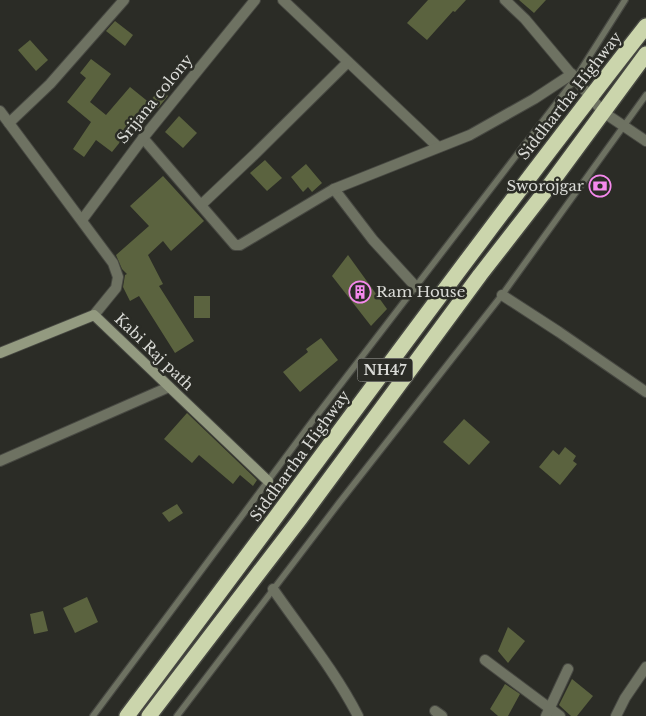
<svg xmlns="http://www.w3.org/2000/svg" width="646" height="716" viewBox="0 0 646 716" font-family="'Libre Baskerville',serif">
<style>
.building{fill:#5b633f}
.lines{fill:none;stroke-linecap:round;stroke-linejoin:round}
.lane-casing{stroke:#474842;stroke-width:8}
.street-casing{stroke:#474842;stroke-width:12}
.secondary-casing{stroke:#474842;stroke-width:12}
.highway-casing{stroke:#474842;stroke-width:18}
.lane{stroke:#6e7262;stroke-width:5.5}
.street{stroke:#6e7262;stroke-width:10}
.secondary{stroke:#939a80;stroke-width:10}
.highway{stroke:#cbd5ac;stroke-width:15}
.labels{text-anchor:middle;stroke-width:5;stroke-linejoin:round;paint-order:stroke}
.shield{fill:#2b2c26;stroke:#a6a6a2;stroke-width:1}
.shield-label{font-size:14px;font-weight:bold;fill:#dadbd7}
.street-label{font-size:15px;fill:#dadbd7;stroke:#2b2c26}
.poi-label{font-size:15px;fill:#dadbd7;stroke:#2b2c26;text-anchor:end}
</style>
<rect width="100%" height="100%" fill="#2b2c26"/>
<g class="building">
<path d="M428,0H466L455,12L453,11L427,40L407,23Z"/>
<path d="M519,0H546L534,13Z"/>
<path d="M115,21L133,35L125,46L106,31Z"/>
<path d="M30,40L48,60L36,71L18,50Z"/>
<path d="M91,59L111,74L90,102L106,115L130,87L151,104L112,152L96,140L84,157L73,149L91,122L67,102L86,78L80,73Z"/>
<path d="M160,89L168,96L158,108L150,101Z"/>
<path d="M179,116L197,133L183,148L165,132Z"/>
<path d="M265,160L282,178L267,191L250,173Z"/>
<path d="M306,164L322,183L312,192L308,187L303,192L291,177Z"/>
<path d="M163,176L204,221L171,251L163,241L148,255L163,284L159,286L194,341L175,353L139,296L130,301L123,287L125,275L127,274L122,269L116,255L149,226L130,206Z"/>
<path d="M348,255L387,309L371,326L332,276Z"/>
<rect x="194" y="296" width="16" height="22"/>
<path d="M321,338L338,360L300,392L283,372L308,352L306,349Z"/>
<path d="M187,413L257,480L253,486L240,475L233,484L199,455L192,463L164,439Z"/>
<path d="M464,419L490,442L469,465L443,442Z"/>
<path d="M565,447L576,456L573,461L577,464L560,485L539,467L553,450L559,455Z"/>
<path d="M177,504L183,513L169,522L162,513Z"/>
<path d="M87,597L98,622L75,633L63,608Z"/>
<path d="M43,611L48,631L34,634L30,614Z"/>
<path d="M508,627L525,641L508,663L498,651Z"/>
<path d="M572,679L593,696L577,716H571L559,705Z"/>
<path d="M505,684L520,694L508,716H498L490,709Z"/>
</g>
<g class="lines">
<g class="lane-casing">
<g id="lane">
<path d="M93,716L314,419L575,79L625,0"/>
<path d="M177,716L339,503L502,295L646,95"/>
</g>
</g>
<g class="street-casing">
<g id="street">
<path d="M283,0L438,147"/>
<path d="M505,0L525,19L603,112L646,141"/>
<path d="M0,111L113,263L118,277L116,288L94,315"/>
<path d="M9,123L50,84L124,0"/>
<path d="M143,138L235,245H240L334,189L373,240L416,287"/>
<path d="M334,189L470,135L534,99L572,74"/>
<path d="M201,205L255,154L348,62"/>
<path d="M82,220L143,138L255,0"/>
<path d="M502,295L559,332L646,392"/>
<path d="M0,461L169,387"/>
<path d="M273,589C302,631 335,671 358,716"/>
<path d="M485,660L560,716"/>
<path d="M435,711L442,716"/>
<path d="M546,716L568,669"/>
<path d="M616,716L625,698L646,667"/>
</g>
</g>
<g class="secondary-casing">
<path id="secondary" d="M0,353L94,315L268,481"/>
</g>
<g class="highway-casing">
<g id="highway">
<path d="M127,716C301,486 468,253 646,26"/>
<path d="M149,716L300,519L480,275L543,194L646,54"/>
</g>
</g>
<use href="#lane" class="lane"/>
<use href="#street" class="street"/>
<use href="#secondary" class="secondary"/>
<use href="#highway" class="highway"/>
</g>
<defs>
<g id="bank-ring" transform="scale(1.125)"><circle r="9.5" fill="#2b2c26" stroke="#f689ed" stroke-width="1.5"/><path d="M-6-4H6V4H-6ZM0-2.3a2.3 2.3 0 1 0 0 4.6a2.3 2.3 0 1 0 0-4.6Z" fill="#f689ed"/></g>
<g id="building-ring" transform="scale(1.125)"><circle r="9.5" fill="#2b2c26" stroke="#f689ed" stroke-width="1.5"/><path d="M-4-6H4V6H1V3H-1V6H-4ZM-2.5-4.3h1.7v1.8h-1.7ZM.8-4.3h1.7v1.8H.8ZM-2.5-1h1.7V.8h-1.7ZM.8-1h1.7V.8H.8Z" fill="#f689ed"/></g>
</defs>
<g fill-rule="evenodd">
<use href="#bank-ring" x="600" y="186"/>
<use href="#building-ring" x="360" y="292"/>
</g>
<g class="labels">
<rect class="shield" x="357.5" y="358.5" width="55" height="23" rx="4"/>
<g class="shield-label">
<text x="385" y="375">NH47</text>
</g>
<g class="street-label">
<text transform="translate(570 96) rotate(-52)" y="5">Siddhartha Highway</text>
<text transform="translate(155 99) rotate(-51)" y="5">Srijana colony</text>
<text transform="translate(154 352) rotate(44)" y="5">Kabi Raj path</text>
<text transform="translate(300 456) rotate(-54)" y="5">Siddhartha Highway</text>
</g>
<g class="poi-label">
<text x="584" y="191">Sworojgar</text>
<text x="376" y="297" text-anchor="start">Ram House</text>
</g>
</g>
</svg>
